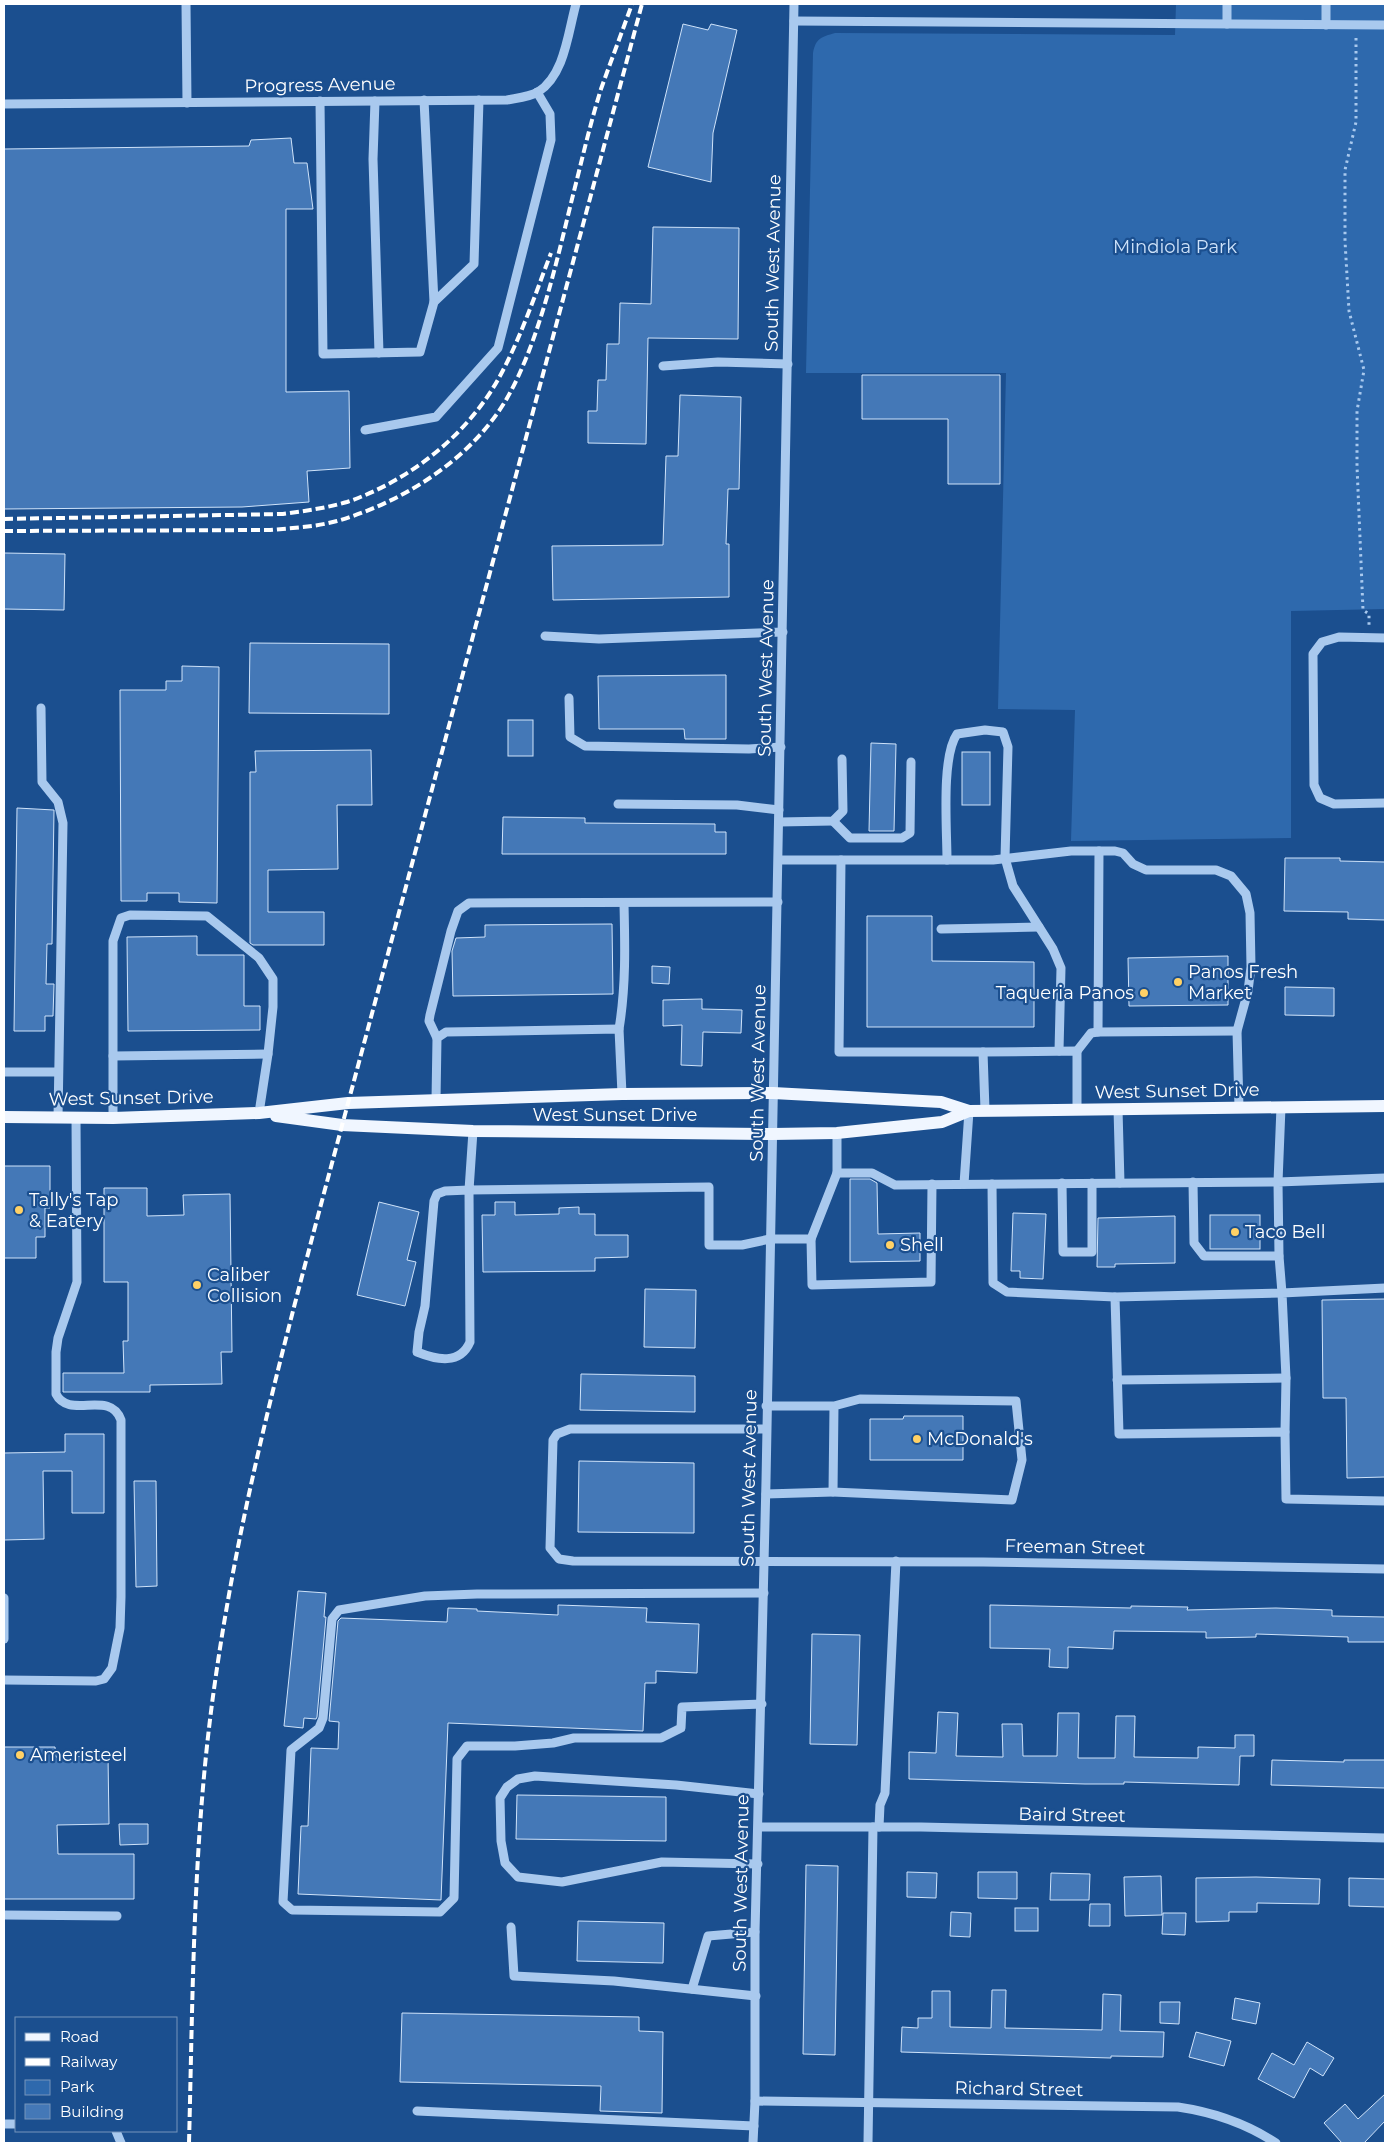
<svg xmlns="http://www.w3.org/2000/svg" width="1389" height="2147" viewBox="0 0 1389 2147" font-family="Montserrat,sans-serif">
<style>
.green{fill:#2e69ad}
.building{fill:#4478b7;stroke:#cfe3fa}
.lines{fill:none;stroke-linecap:round;stroke-linejoin:round}
.path{stroke:#a9c9ee;stroke-width:3;stroke-dasharray:2.5 4;stroke-linecap:butt}
.minor{stroke:#a9c9ee;stroke-width:9}
.major{stroke:#f0f6ff;stroke-width:12}
.rail{stroke:#fff;stroke-width:4;stroke-dasharray:9 4;stroke-linecap:butt}
.poi-dot{fill:#ffd166;stroke:#1b4f8f;stroke-width:2}
.labels{text-anchor:middle;stroke-width:4.5;stroke-linejoin:round;paint-order:stroke}
.street-label{font-size:18px;fill:#fff;stroke:#1b4f8f}
.park-label{font-size:18px;fill:#cfe3fa;stroke:#1b4f8f}
.poi-label{font-size:18px;fill:#fff;stroke:#1b4f8f;text-anchor:start}
</style>
<rect width="100%" height="100%" fill="#1b4f8f"/>
<path class="green" d="M1176,4H1385V609L1291,611V838L1071,841L1075,710L998,709L1006,373H806L813,53C816,38 821,37 835,33L1175,35Z"/>
<g class="building">
<path d="M683,24L708,30L711,24L737,30L713,133L711,182L648,167Z"/>
<path d="M291,138L294,163H307L313,209H286V392L349,391L350,468L307,471L309,502L242,507L4,509V149L249,146L251,140Z"/>
<path d="M653,227L739,228L738,339L648,338L646,444L588,443V411H597L598,380H606L607,344H619L620,303L651,304Z"/>
<path d="M862,375H1000V484H948V419H862Z"/>
<path d="M680,395L741,397L739,489H728L726,544H729V597L553,600L552,546L663,545L666,456H678Z"/>
<path d="M4,553L65,554L64,610L4,609Z"/>
<path d="M250,643L389,644V714L249,713Z"/>
<path d="M182,666L219,667L217,903L179,902V893H147V901H121L120,690H166V681H182Z"/>
<path d="M726,675V739H685L684,729H599L598,676Z"/>
<rect x="508" y="720" width="25" height="36"/>
<path d="M871,743L896,744L894,831H869Z"/>
<path d="M371,750L372,805H337L338,869L268,870V912H324V945H253L250,943V772H256L255,751Z"/>
<rect x="962" y="752" width="28" height="53"/>
<path d="M17,808L54,810L52,944H47L46,984H54L53,1016H45V1031H14Z"/>
<path d="M503,817L585,818V823L715,824V832H726V854H502Z"/>
<path d="M1285,858H1340V861L1385,862V920L1348,919V912L1284,911Z"/>
<path d="M867,916H932V961L1034,962V1027H867Z"/>
<path d="M612,924L613,994L453,996L452,951L456,938L485,937V925Z"/>
<path d="M197,936V955H244V1006H260V1030L128,1031L127,937Z"/>
<path d="M1228,956V1005L1129,1006L1128,958Z"/>
<path d="M652,966L670,967L669,984L652,983Z"/>
<path d="M1285,987L1334,988V1016L1285,1015Z"/>
<path d="M702,999V1009L742,1010L741,1033L703,1032L702,1066L681,1065L682,1025L663,1026V1000Z"/>
<path d="M4,1166H50V1208H45V1237H36V1258H4Z"/>
<path d="M850,1179H870L877,1183L878,1234L920,1233V1261L850,1262Z"/>
<path d="M104,1188H147V1216L184,1215L183,1195L230,1194L232,1352H221L222,1384L150,1385V1392H63V1373H124L123,1341H128V1282H104Z"/>
<path d="M379,1202L419,1212L407,1260L416,1262L405,1306L357,1295Z"/>
<path d="M495,1202H515V1215L559,1214V1208L579,1207V1214H595V1235H628V1257L595,1258V1271L483,1272L482,1215H495Z"/>
<path d="M1013,1213L1046,1214L1043,1279L1020,1278V1271H1011Z"/>
<rect x="1210" y="1215" width="50" height="34"/>
<path d="M1175,1216V1263L1115,1264V1267H1097L1098,1218Z"/>
<path d="M645,1289L696,1290L695,1348L644,1347Z"/>
<path d="M1385,1299V1477L1347,1478L1346,1398H1323L1322,1300Z"/>
<path d="M581,1374L695,1376V1412L580,1410Z"/>
<path d="M904,1416H963V1460H870V1419H903Z"/>
<path d="M65,1434H104V1513H72V1471H43L44,1539L4,1540V1453L65,1452Z"/>
<path d="M579,1461L694,1463V1533L578,1532Z"/>
<path d="M134,1481H156L157,1586L136,1587Z"/>
<path d="M298,1591L326,1593L324,1617H326L317,1717L316,1719L304,1718L303,1728L284,1726Z"/>
<path d="M558,1605L647,1608L646,1622L699,1624L697,1673L656,1671V1683H645L643,1731L448,1723L441,1900L298,1894L301,1826H308L311,1748L338,1749L339,1722L329,1721L338,1621L341,1618L447,1622L448,1608L477,1609V1611L558,1615Z"/>
<path d="M990,1605L1131,1608V1606L1188,1607L1187,1610L1276,1608L1332,1610V1616L1385,1617V1642H1348V1637L1256,1634V1637L1206,1638V1632L1114,1631L1113,1649L1068,1647V1668L1049,1667L1050,1649L990,1648Z"/>
<path d="M812,1634L860,1635L857,1745L810,1744Z"/>
<path d="M938,1712L958,1713L956,1756L1003,1757L1002,1724H1022L1023,1756H1057L1058,1713H1079L1078,1758H1115L1116,1716H1135L1134,1757L1198,1758V1747L1235,1748V1735H1254V1756H1240L1239,1785L1124,1782V1784H1085L909,1779V1752L936,1753Z"/>
<path d="M4,1747H55L56,1757L108,1756L109,1824L57,1825L58,1854H134V1899H4Z"/>
<path d="M1272,1760L1344,1762V1760H1385V1788L1271,1785Z"/>
<path d="M517,1795L666,1797V1841L516,1839Z"/>
<path d="M119,1824H148V1844L120,1845Z"/>
<path d="M806,1865L838,1866L835,2055L803,2054Z"/>
<path d="M907,1872L937,1873L936,1898L907,1897Z"/>
<path d="M978,1872H1017V1899L978,1898Z"/>
<path d="M1051,1873L1090,1874L1089,1900H1050Z"/>
<path d="M1161,1876L1162,1915L1125,1916L1124,1877Z"/>
<path d="M1256,1877L1320,1879L1319,1904L1257,1903V1912H1229V1921L1196,1922V1878Z"/>
<path d="M1349,1878L1385,1879V1907L1349,1906Z"/>
<path d="M1090,1904H1110V1926H1089Z"/>
<rect x="1015" y="1908" width="23" height="23"/>
<path d="M951,1912L971,1913L970,1937L950,1936Z"/>
<path d="M1163,1913H1186L1185,1935L1162,1934Z"/>
<path d="M578,1921L664,1923L663,1963L577,1961Z"/>
<path d="M992,1990H1006L1005,2028L1102,2030L1103,1994L1121,1995L1120,2031L1164,2032L1163,2057L1111,2056V2058L901,2052L902,2027L918,2028V2018H932V1991H950V2027L991,2028Z"/>
<path d="M1235,1998L1260,2003L1256,2024L1232,2019Z"/>
<path d="M1160,2002H1180L1179,2024L1160,2023Z"/>
<path d="M402,2013L639,2017V2031L663,2032L662,2113L600,2111L601,2086L400,2082Z"/>
<path d="M1196,2032L1231,2041L1224,2066L1189,2057Z"/>
<path d="M1307,2042L1334,2058L1323,2076L1310,2068L1294,2098L1258,2079L1272,2053L1294,2065Z"/>
<path d="M1385,2094V2121L1364,2143H1342L1324,2123L1345,2104L1358,2119Z"/>
</g>
<g class="lines">
<path class="path" d="M1356,38V122L1345,170V241L1349,311L1364,370L1357,411V466L1363,610L1369,614V625"/>
<g class="minor">
<path d="M186,4L187,103"/>
<path d="M1227,4V24"/>
<path d="M794,21L1385,25"/>
<path d="M1326,25V4"/>
<path d="M424,100L434,302"/>
<path d="M320,101L323,354L420,352L434,302L474,264L479,100"/>
<path d="M375,101L373,159L379,353"/>
<path d="M4,104L507,100C517,98 529,97 538,92C565,75 568,32 576,4"/>
<path d="M663,366L718,362L788,364"/>
<path d="M365,430L436,417L498,348L551,140L550,114L537,92"/>
<path d="M545,636L599,639L783,632"/>
<path d="M1385,638L1339,637L1322,642L1313,654L1314,785L1320,798L1334,804L1385,803"/>
<path d="M569,698L570,737L585,746L749,749L781,747"/>
<path d="M41,708L42,782L58,802L63,823L58,1118"/>
<path d="M618,804L737,805L779,810"/>
<path d="M833,821L850,838H902L910,833L911,762"/>
<path d="M779,822L833,821L843,811L842,759"/>
<path d="M779,860H841L839,1052H983L985,1110"/>
<path d="M841,860H993L1071,851H1115L1123,853L1133,864L1146,870H1216L1231,876L1246,894L1250,913L1251,967L1248,991L1237,1031L1239,1108"/>
<path d="M947,860C947,830 941,757 957,734L985,730L1003,732L1008,747L1005,858L1013,886L1053,949L1061,968L1059,1051"/>
<path d="M941,929L1039,927"/>
<path d="M619,1029C626,987 625,946 624,904"/>
<path d="M1098,1032L1099,851"/>
<path d="M437,1038L429,1021L430,1015L451,931L458,911L469,903L778,902"/>
<path d="M1077,1051L1091,1033L1098,1032L1237,1031"/>
<path d="M983,1052L1077,1051V1109"/>
<path d="M113,1056L268,1054"/>
<path d="M4,1072H58"/>
<path d="M436,1100L437,1038L446,1032L619,1029L622,1094"/>
<path d="M1118,1109L1120,1183"/>
<path d="M113,1118V941L121,918L130,915L207,916L259,958L273,979V1007L268,1054L259,1113"/>
<path d="M473,1131L469,1190L709,1187V1245H742L770,1239H811L837,1173"/>
<path d="M837,1133V1173H872L895,1185L1278,1182L1281,1107"/>
<path d="M1385,1178L1278,1182L1279,1256L1282,1293L1115,1297L1119,1434L1285,1432L1286,1499L1385,1501"/>
<path d="M1193,1182L1194,1243L1204,1256H1279"/>
<path d="M1062,1183L1063,1252H1092V1183"/>
<path d="M964,1184L969,1111"/>
<path d="M992,1184L993,1283L1007,1292L1115,1297"/>
<path d="M469,1190L470,1342C460,1365 437,1360 417,1352L419,1332L425,1306L434,1201L437,1194L445,1191Z"/>
<path d="M811,1239L812,1285L931,1282L932,1184"/>
<path d="M1117,1380L1286,1378"/>
<path d="M766,1406H834L860,1399L1016,1401L1022,1460L1012,1500L833,1492L834,1406"/>
<path d="M766,1429H570L557,1434L553,1440L550,1548L559,1559L573,1561L983,1562L1385,1569"/>
<path d="M1285,1432L1286,1378L1282,1293L1385,1288"/>
<path d="M766,1494L833,1492"/>
<path d="M4,1598V1639"/>
<path d="M4,1680L96,1681L104,1679L112,1668L120,1628L121,1597V1420C110,1389 69,1420 56,1394V1352L58,1338L77,1282L76,1118"/>
<path d="M762,1704L682,1707L681,1728L661,1738H574L553,1743L515,1746H467L457,1759L454,1898L440,1912L292,1910L283,1902L291,1750L319,1728L323,1718L332,1619L339,1610L425,1596L477,1594L764,1593"/>
<path d="M759,1827H921L1385,1838"/>
<path d="M879,1827L880,1805L885,1793L896,1561"/>
<path d="M758,1864L662,1862L562,1882L518,1877L505,1863L501,1841L500,1798L507,1787L518,1779L535,1776L676,1785L759,1794"/>
<path d="M4,1915L117,1916"/>
<path d="M511,1927L514,1976L614,1981L756,1996"/>
<path d="M692,1989L708,1936L755,1932"/>
<path d="M755,2101L1178,2107C1212,2112 1247,2124 1276,2143"/>
<path d="M417,2111L754,2126"/>
<path d="M4,2124H16"/>
<path d="M116,2131L121,2143"/>
<path d="M753,2143L755,2101V1932L766,1481L794,4"/>
<path d="M868,2143L873,1827"/>
</g>
<g class="major">
<path d="M276,1116L342,1125L473,1131L772,1134L837,1133L942,1122L969,1111"/>
<path d="M4,1117L113,1118L259,1113L348,1103L622,1094L773,1093L941,1102L969,1111L1385,1106"/>
</g>
<g class="rail">
<path d="M4,519L283,514C305,511 326,508 347,502C409,481 468,435 500,376C521,337 535,295 551,253"/>
<path d="M4,531L270,530C292,528 315,527 337,521C403,502 470,460 506,400C539,343 557,260 573,195C582,160 590,124 601,89C611,61 622,32 632,4"/>
<path d="M189,2143C193,1989 193,1834 215,1682C239,1510 284,1344 328,1178L642,4"/>
</g>
</g>
<g class="poi-dot">
<circle cx="1178" cy="982" r="5"/>
<circle cx="1144" cy="993" r="5"/>
<circle cx="19" cy="1210" r="5"/>
<circle cx="1235" cy="1232" r="5"/>
<circle cx="890" cy="1245" r="5"/>
<circle cx="197" cy="1285" r="5"/>
<circle cx="917" cy="1439" r="5"/>
<circle cx="20" cy="1755" r="5"/>
</g>
<g class="labels">
<g class="street-label">
<text transform="translate(320 85) rotate(-1)" y="6">Progress Avenue</text>
<text transform="translate(773 263) rotate(-89)" y="6">South West Avenue</text>
<text transform="translate(766 668) rotate(-89)" y="6">South West Avenue</text>
<text transform="translate(758 1073) rotate(-89)" y="6">South West Avenue</text>
<text transform="translate(1177 1091) rotate(-1)" y="6">West Sunset Drive</text>
<text transform="translate(131 1098) rotate(-1)" y="6">West Sunset Drive</text>
<text x="615" y="1121">West Sunset Drive</text>
<text transform="translate(749 1478) rotate(-89)" y="6">South West Avenue</text>
<text transform="translate(1075 1547) rotate(1)" y="6">Freeman Street</text>
<text transform="translate(1072 1815) rotate(1)" y="6">Baird Street</text>
<text transform="translate(741 1883) rotate(-89)" y="6">South West Avenue</text>
<text transform="translate(1019 2089) rotate(1)" y="6">Richard Street</text>
</g>
<g class="park-label">
<text x="1175" y="253">Mindiola Park</text>
</g>
<g class="poi-label">
<text x="1188" y="978">Panos Fresh<tspan x="1188" dy="21">Market</tspan></text>
<text x="1134" y="999" text-anchor="end">Taqueria Panos</text>
<text x="29" y="1206">Tally's Tap<tspan x="29" dy="21">&amp; Eatery</tspan></text>
<text x="1245" y="1238">Taco Bell</text>
<text x="900" y="1251">Shell</text>
<text x="207" y="1281">Caliber<tspan x="207" dy="21">Collision</tspan></text>
<text x="927" y="1445">McDonald's</text>
<text x="30" y="1761">Ameristeel</text>
</g>
</g>
<rect width="1389" height="2147" fill="none" stroke="#ffffff" stroke-width="10"/>
<rect x="15" y="2017" width="162" height="115" fill="#1b4f8f" stroke="#7695bc"/>
<rect x="25" y="2033" width="25" height="8" fill="#f0f6ff" stroke="#7695bc"/>
<text x="60" y="2042" font-size="15" fill="#ffffff">Road</text>
<rect x="25" y="2058" width="25" height="8" fill="#ffffff" stroke="#7695bc"/>
<text x="60" y="2067" font-size="15" fill="#ffffff">Railway</text>
<rect x="25" y="2080" width="25" height="15" fill="#2e69ad" stroke="#7695bc"/>
<text x="60" y="2092" font-size="15" fill="#ffffff">Park</text>
<rect x="25" y="2104" width="25" height="15" fill="#4478b7" stroke="#7695bc"/>
<text x="60" y="2117" font-size="15" fill="#ffffff">Building</text>
</svg>
